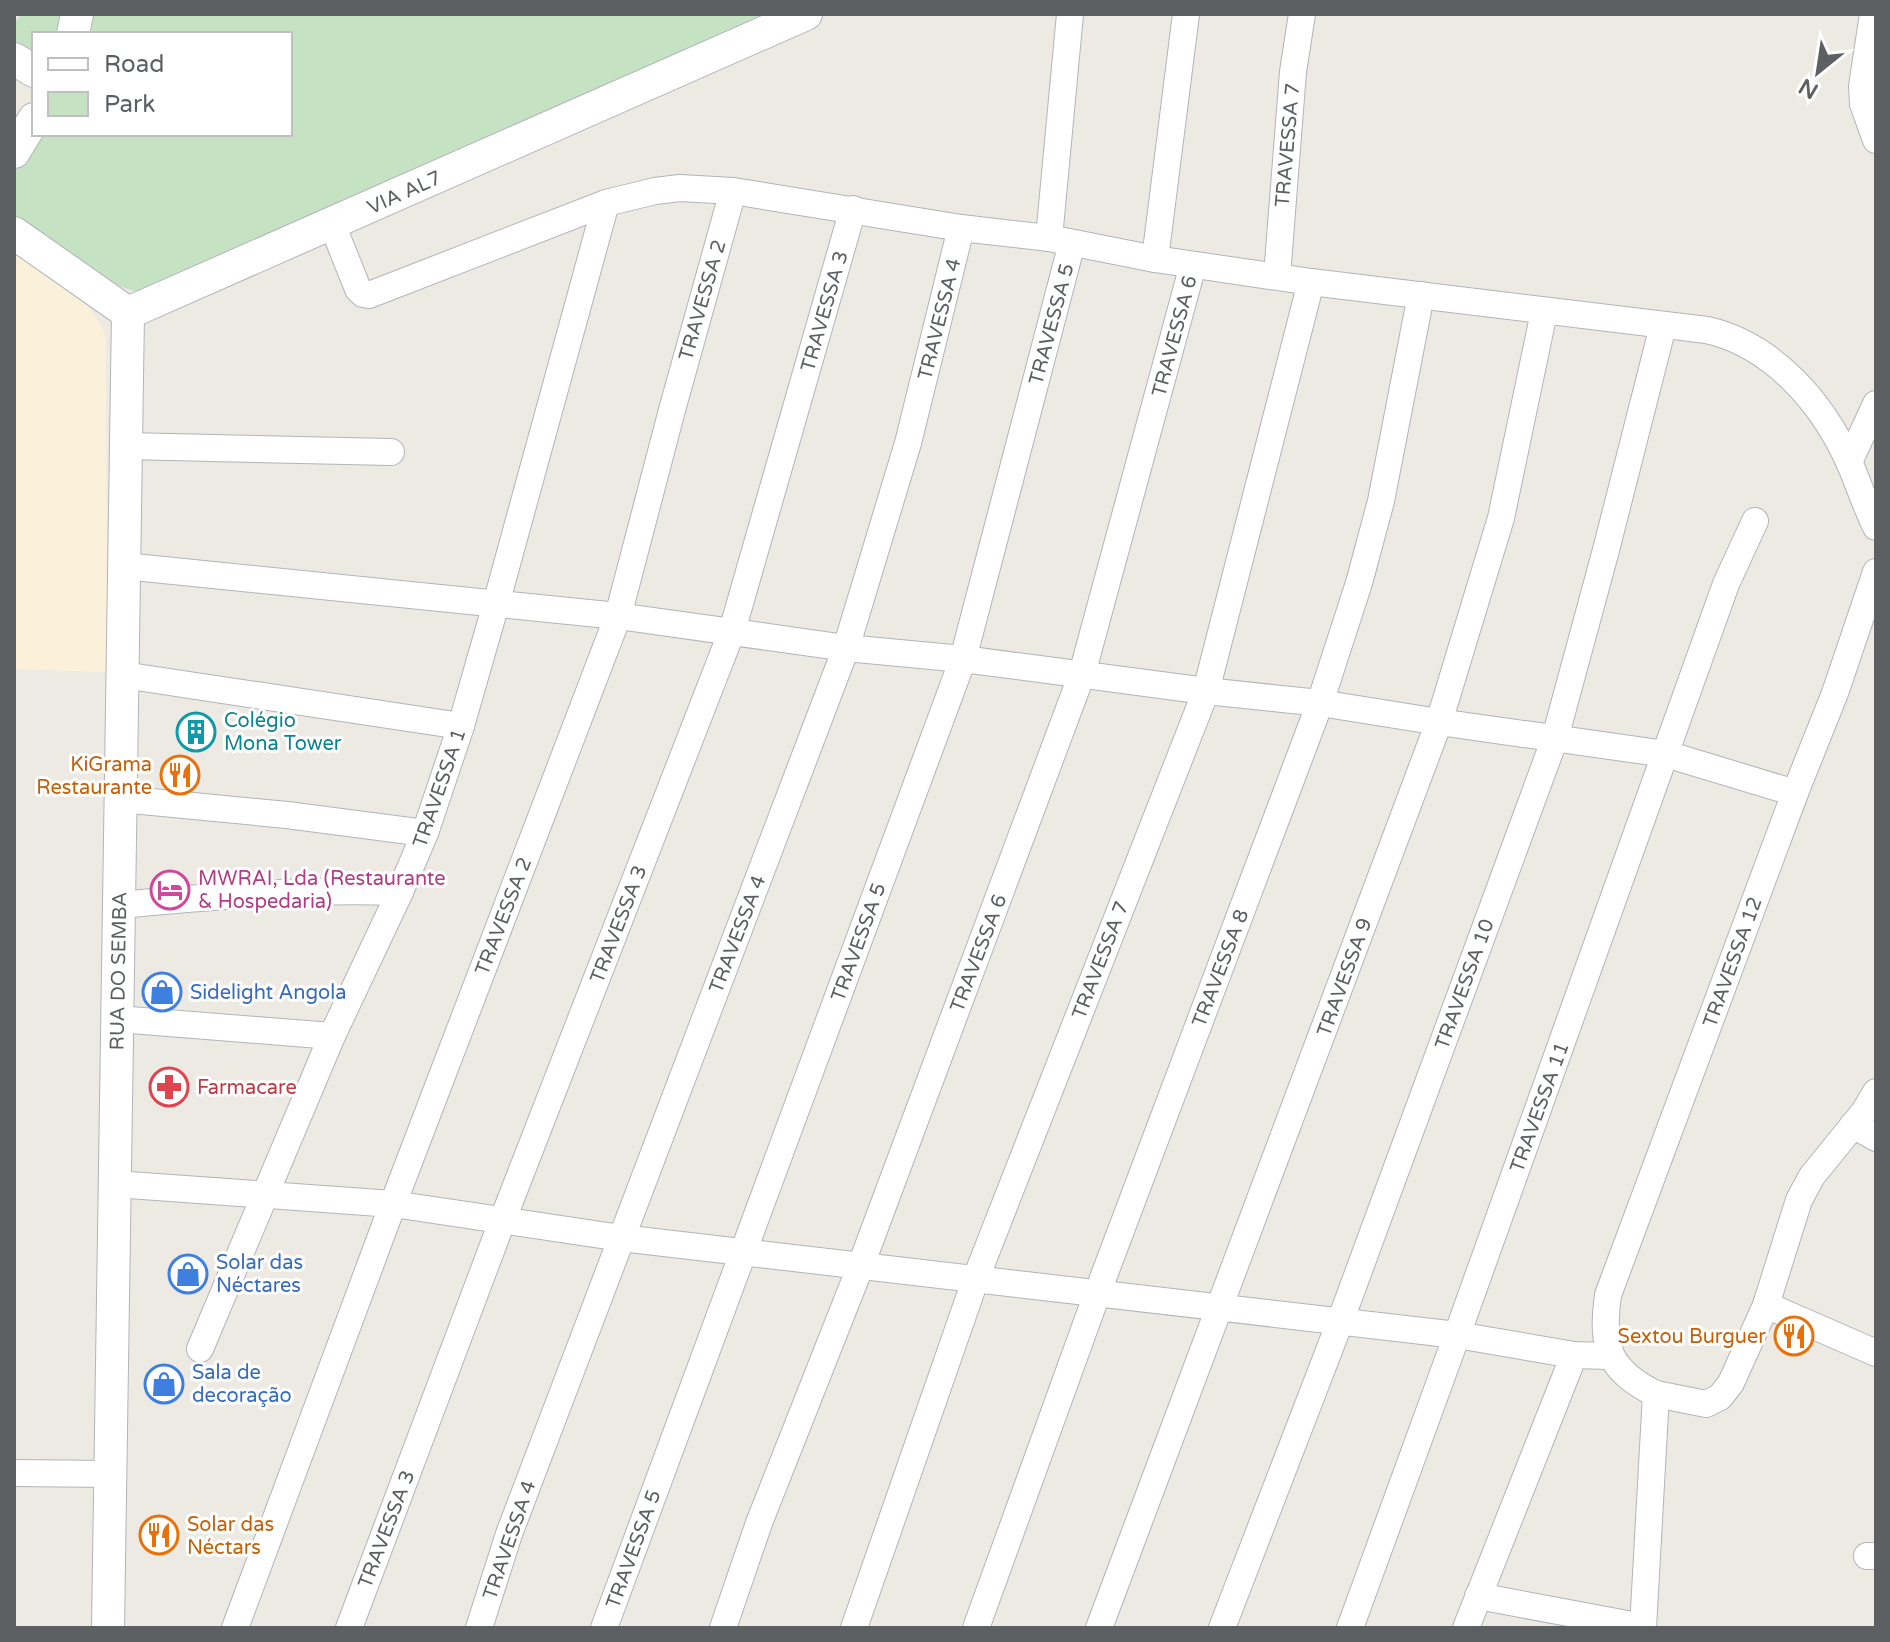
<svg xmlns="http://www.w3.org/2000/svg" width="1890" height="1642" viewBox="0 0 1890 1642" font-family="'Varela Round',sans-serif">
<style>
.commercial{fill:#fbf1db}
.green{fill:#c5e3c2}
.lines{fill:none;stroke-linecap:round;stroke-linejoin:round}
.minor-casing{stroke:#b1b5b8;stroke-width:28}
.tertiary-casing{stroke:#b1b5b8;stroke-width:34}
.minor{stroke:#fff;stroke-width:26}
.tertiary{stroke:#fff;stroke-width:32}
.labels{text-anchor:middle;stroke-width:6;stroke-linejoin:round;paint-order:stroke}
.street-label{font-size:20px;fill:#5c6063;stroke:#fff}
.culture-label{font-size:20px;fill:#0d838f;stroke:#fff;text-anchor:start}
.food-label{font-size:20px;fill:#c56008;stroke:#fff;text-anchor:end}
.hotel-label{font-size:20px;fill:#b23c85;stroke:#fff;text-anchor:start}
.shop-label{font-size:20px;fill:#366cbe;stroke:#fff;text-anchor:start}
.health-label{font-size:20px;fill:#be3a42;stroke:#fff;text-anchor:start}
</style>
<rect width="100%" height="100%" fill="#edeae4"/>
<path class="commercial" d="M14,254L87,305L101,325L106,337L107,672L14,669Z"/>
<g class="green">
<path d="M21,14H68V34H34V62L14,50V24Z"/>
<path d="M91,14H786L140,293C100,283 50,243 14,220V168L34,134H290V34H91Z"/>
</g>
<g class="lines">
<g class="minor-casing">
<g id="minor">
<path d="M1873,14L1862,86L1863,104L1876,140"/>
<path d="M332,224L358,289L363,294L369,295L606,203L655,191L680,188L733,191L961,228L1049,238L1155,259L1311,282L1707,330C1773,345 1823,403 1850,464C1859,485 1866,507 1876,527"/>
<path d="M1049,238L1070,14"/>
<path d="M1155,259L1186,14"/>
<path d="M1277,276L1293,72L1302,14"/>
<path d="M126,446L391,452"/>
<path d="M1849,462L1876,404"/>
<path d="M124,566L618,616L846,648L963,659L1206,691L1320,703L1439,722L1666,754L1795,793"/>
<path d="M123,675L461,726"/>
<path d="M121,799L287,815L425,833"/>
<path d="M120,905C213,896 306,889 400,892"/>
<path d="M118,1019L332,1036"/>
<path d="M1853,1125L1876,1138"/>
<path d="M115,1184L393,1204L621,1238L1457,1335L1574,1355L1609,1356"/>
<path d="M1766,1305L1876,1353"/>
<path d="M200,1349L332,1036L400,892L425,833L461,726L496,604L606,203"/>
<path d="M1656,1394L1706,1404L1720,1397L1731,1383L1766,1305L1799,1200L1812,1176L1864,1112L1876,1092"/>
<path d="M14,1473L111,1474"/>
<path d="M1867,1556H1876"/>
<path d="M1478,1596L1643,1627"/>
<path d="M235,1628L393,1204L618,616L672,410L733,191"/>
<path d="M349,1628L503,1219L732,631L853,209"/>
<path d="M479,1628L509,1534L846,648L908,443L961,228"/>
<path d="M604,1628L963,659L1072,243"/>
<path d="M723,1628L759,1523L861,1265L1082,674L1193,265"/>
<path d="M854,1628L976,1278L1206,691L1311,282"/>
<path d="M976,1628L1097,1294L1320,703L1359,583L1381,501L1421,295"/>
<path d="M1099,1628L1439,722L1501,518L1544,312"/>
<path d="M1222,1628L1340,1322L1555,738L1606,550L1663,326"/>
<path d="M1350,1628L1457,1335L1726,584L1755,521"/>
<path d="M1466,1628L1574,1355"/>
<path d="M1643,1628L1656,1394C1608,1370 1601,1347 1608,1295L1795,793L1835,693L1876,572"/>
</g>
</g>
<g class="tertiary-casing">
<g id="tertiary">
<path d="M73,34L77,14"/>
<path d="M14,59L34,71"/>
<path d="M14,152L34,119"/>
<path d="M14,233L128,313"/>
<path d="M128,313L806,14"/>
<path d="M108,1628L128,313"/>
</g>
</g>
<use href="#minor" class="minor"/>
<use href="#tertiary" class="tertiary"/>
</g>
<defs>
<g id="building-ring" transform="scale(2)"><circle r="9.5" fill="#fff" stroke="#0f9aa8" stroke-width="1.5"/><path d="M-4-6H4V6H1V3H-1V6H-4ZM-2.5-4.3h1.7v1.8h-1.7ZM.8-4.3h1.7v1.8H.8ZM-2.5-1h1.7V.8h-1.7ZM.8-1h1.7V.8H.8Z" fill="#0f9aa8"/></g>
<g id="restaurant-ring" transform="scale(2)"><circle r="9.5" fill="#fff" stroke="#e8710a" stroke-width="1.5"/><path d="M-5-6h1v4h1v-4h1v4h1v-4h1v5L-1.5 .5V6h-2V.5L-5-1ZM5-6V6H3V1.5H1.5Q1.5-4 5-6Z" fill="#e8710a"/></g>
<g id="hotel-ring" transform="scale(2)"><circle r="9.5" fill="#fff" stroke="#d1479c" stroke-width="1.5"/><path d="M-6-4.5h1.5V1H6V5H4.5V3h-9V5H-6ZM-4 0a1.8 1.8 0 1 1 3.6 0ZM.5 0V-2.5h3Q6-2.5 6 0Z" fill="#d1479c"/></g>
<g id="shop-ring" transform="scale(2)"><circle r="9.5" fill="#fff" stroke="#3f7fe0" stroke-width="1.5"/><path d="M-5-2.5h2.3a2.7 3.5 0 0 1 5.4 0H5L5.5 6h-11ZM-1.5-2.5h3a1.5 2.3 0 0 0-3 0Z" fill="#3f7fe0"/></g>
<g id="pharmacy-ring" transform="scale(2)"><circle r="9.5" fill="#fff" stroke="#e0444e" stroke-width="1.5"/><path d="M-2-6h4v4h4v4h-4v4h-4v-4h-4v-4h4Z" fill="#e0444e"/></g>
</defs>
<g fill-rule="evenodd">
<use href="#building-ring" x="196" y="732"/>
<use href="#restaurant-ring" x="180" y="775"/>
<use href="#hotel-ring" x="170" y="890"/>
<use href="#shop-ring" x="162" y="992"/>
<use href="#pharmacy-ring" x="169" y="1087"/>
<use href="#shop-ring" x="188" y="1274"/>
<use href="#restaurant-ring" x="1794" y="1336"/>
<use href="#shop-ring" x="164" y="1384"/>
<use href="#restaurant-ring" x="159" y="1535"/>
</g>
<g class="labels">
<g class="street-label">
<text transform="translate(1287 145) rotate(-85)" y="7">TRAVESSA 7</text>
<text transform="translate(404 192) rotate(-24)" y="7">VIA AL7</text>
<text transform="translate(702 300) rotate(-74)" y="7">TRAVESSA 2</text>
<text transform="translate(824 311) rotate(-74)" y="7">TRAVESSA 3</text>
<text transform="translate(939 319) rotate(-76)" y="7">TRAVESSA 4</text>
<text transform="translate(1051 324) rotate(-75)" y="7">TRAVESSA 5</text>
<text transform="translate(1174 336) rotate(-75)" y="7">TRAVESSA 6</text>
<text transform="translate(439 788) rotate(-71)" y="7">TRAVESSA 1</text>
<text transform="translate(503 916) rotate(-69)" y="7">TRAVESSA 2</text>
<text transform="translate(618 924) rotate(-69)" y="7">TRAVESSA 3</text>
<text transform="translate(737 934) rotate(-69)" y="7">TRAVESSA 4</text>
<text transform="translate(858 942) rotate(-70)" y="7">TRAVESSA 5</text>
<text transform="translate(978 953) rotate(-69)" y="7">TRAVESSA 6</text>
<text transform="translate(1100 960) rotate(-69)" y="7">TRAVESSA 7</text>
<text transform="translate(1732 962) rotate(-70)" y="7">TRAVESSA 12</text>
<text transform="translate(1220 968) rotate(-69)" y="7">TRAVESSA 8</text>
<text transform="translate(118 971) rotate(-89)" y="7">RUA DO SEMBA</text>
<text transform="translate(1344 977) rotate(-70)" y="7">TRAVESSA 9</text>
<text transform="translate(1464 984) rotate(-70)" y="7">TRAVESSA 10</text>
<text transform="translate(1539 1107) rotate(-70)" y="7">TRAVESSA 11</text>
<text transform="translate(386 1529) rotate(-69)" y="7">TRAVESSA 3</text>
<text transform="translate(509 1540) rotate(-71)" y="7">TRAVESSA 4</text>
<text transform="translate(633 1549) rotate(-70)" y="7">TRAVESSA 5</text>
</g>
<g class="culture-label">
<text x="224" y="727">Colégio<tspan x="224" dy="23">Mona Tower</tspan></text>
</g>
<g class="food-label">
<text x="152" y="771">KiGrama<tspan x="152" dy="23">Restaurante</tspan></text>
<text x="1766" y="1343">Sextou Burguer</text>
<text x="187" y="1531" text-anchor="start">Solar das<tspan x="187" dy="23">Néctars</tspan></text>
</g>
<g class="hotel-label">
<text x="198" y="885">MWRAI, Lda (Restaurante<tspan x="198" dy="23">&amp; Hospedaria)</tspan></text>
</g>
<g class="shop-label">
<text x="190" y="999">Sidelight Angola</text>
<text x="216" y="1269">Solar das<tspan x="216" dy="23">Néctares</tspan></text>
<text x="192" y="1379">Sala de<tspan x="192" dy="23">decoração</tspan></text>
</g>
<g class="health-label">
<text x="197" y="1094">Farmacare</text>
</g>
</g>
<rect width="1890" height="1642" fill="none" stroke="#5c6063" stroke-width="32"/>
<rect x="32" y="32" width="260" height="104" fill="#ffffff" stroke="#bebfc1" stroke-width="2"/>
<rect x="48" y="58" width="40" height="12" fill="#ffffff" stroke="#bebfc1" stroke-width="2"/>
<text x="104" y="72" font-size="24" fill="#5c6063">Road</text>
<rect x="48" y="92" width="40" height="24" fill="#c5e3c2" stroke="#bebfc1" stroke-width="2"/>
<text x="104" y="112" font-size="24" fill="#5c6063">Park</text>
<g transform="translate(1818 72) rotate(210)" stroke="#ffffff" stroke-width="6" paint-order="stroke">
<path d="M0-6L14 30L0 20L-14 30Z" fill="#5c6063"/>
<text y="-12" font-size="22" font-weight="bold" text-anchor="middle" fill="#5c6063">N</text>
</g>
</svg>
